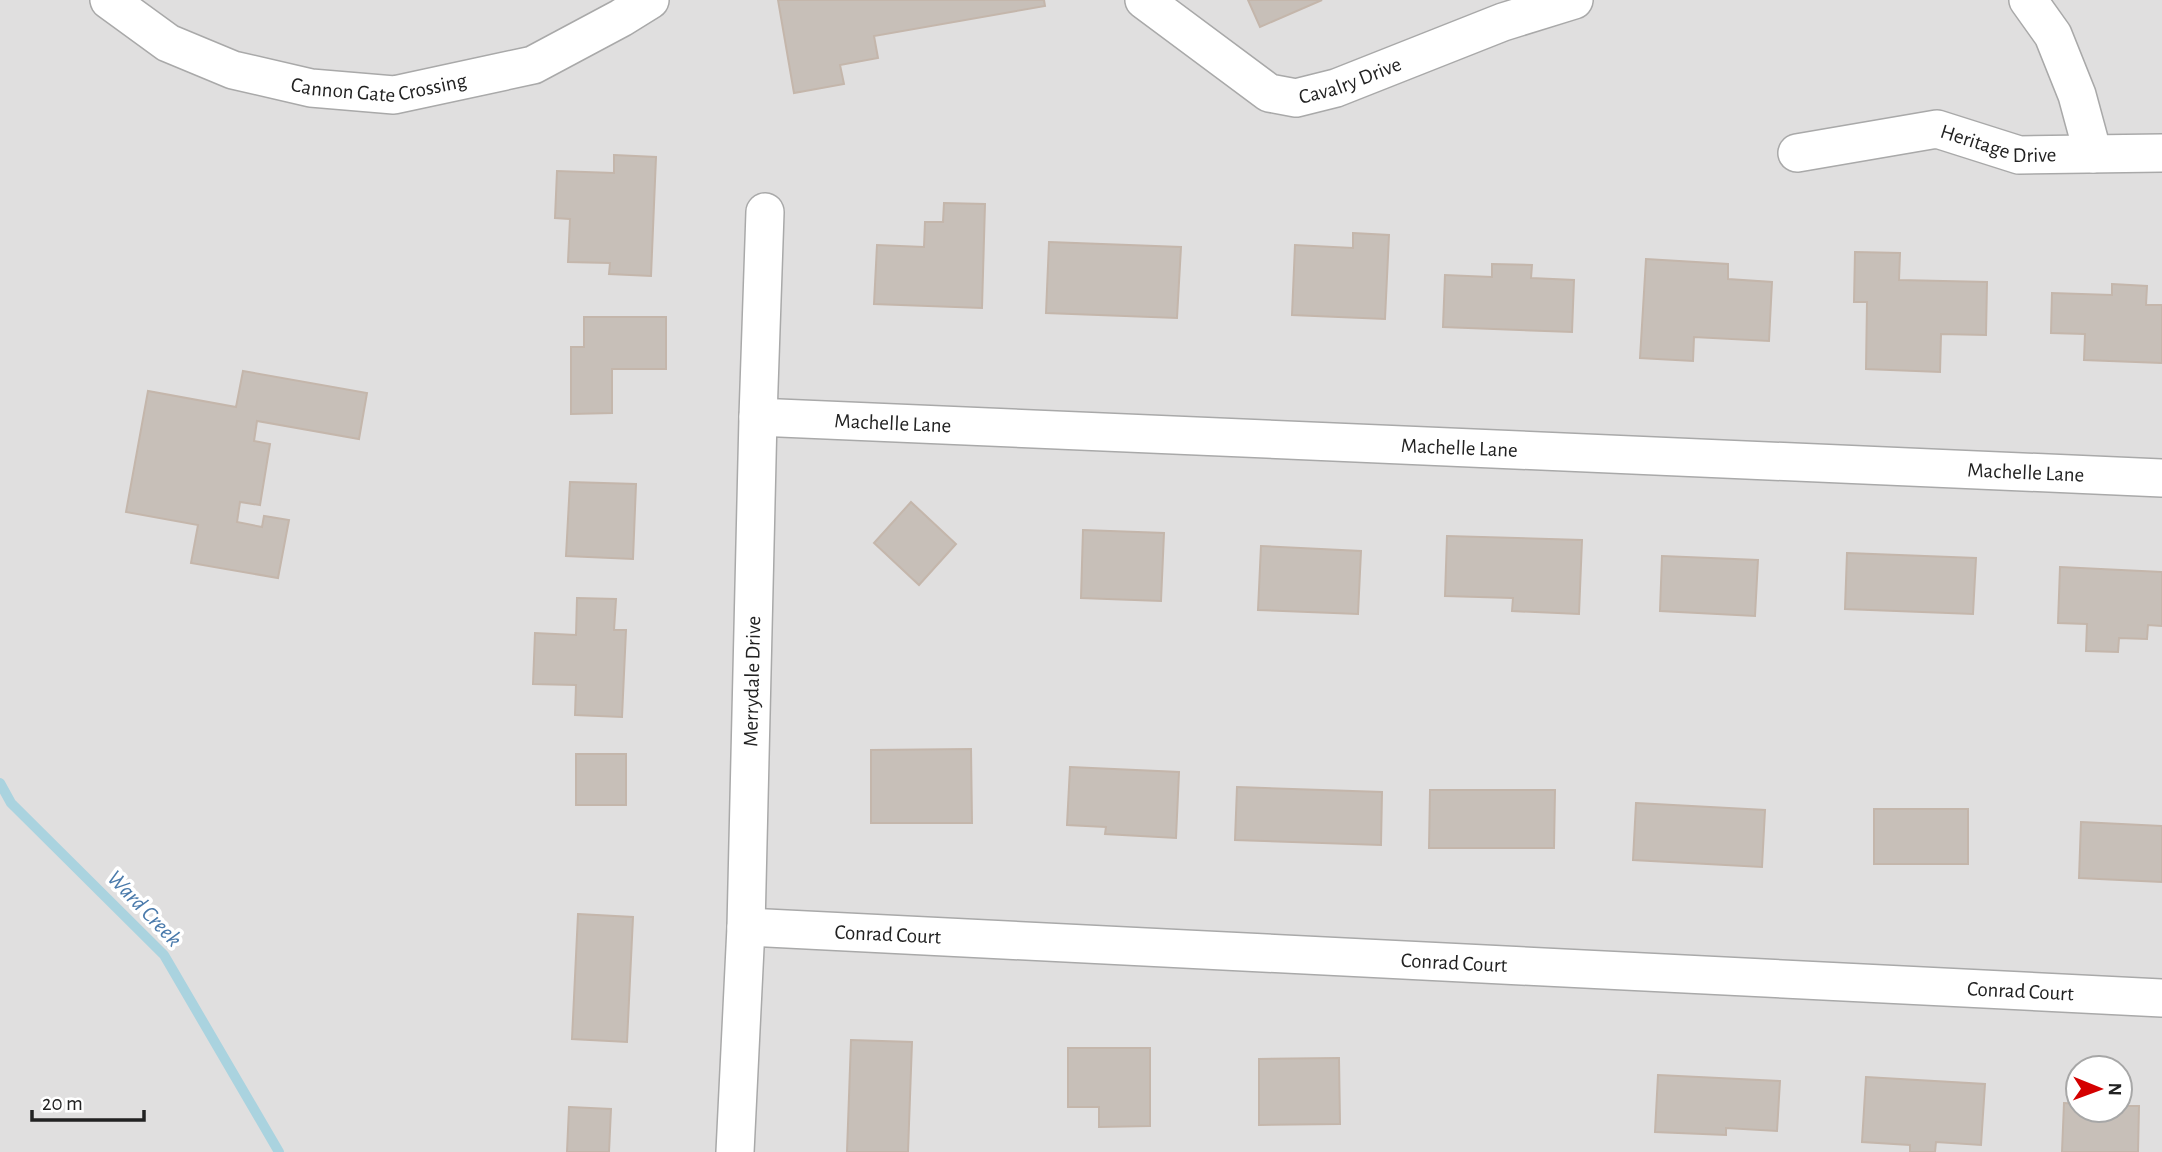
<svg xmlns="http://www.w3.org/2000/svg" width="2162" height="1152" viewBox="0 0 2162 1152" font-family="'Alegreya Sans',sans-serif">
<style>
.residential{fill:#e0dfdf;fill-rule:evenodd}
.lines{fill:none;stroke-linecap:round;stroke-linejoin:round}
.stream{stroke:#aad3df;stroke-width:10}
.building{fill:#c7bfb8;stroke:#c4b6ab;stroke-width:2}
.minor-casing{stroke:#a9a9a9;stroke-width:40}
.minor{stroke:#fff;stroke-width:37}
.labels{text-anchor:middle;stroke-width:7;stroke-linejoin:round;paint-order:stroke}
.street-label{font-size:21px;fill:#222;stroke:#fff}
.water-label{font-size:23px;font-style:italic;fill:#4a7aab;stroke:#fff}
</style>
<rect width="100%" height="100%" fill="#f2efe9"/>
<path class="residential" d="M0,0H2162V1152H0ZM2078,1068H2120V1110H2078Z"/>
<g class="lines">
<path class="stream" d="M0,783L11,803L164,955L279,1152"/>
</g>
<g class="building">
<path d="M778,0H1044L1045,6L874,36L878,58L840,65L844,84L794,93Z"/>
<path d="M1248,0H1322L1260,27Z"/>
<path d="M614,155L656,157L651,276L609,274L610,263L568,262L570,219L555,218L557,171L614,173Z"/>
<path d="M944,203L985,204L982,308L874,304L877,245L924,247L925,222H943Z"/>
<path d="M1353,233L1389,235L1385,319L1292,315L1295,245L1353,248Z"/>
<path d="M1049,242L1181,247L1177,318L1046,313Z"/>
<path d="M1855,252L1900,253L1899,280L1987,282L1986,335L1941,334L1940,372L1866,369L1867,302H1854Z"/>
<path d="M1646,259L1728,264V279L1772,282L1769,341L1694,337L1693,361L1640,358Z"/>
<path d="M1492,264L1532,265L1531,278L1574,280L1572,332L1443,327L1445,275L1492,277Z"/>
<path d="M2112,284L2147,286L2146,305H2162V363L2084,360L2085,334L2051,333L2052,293L2112,295Z"/>
<path d="M584,317H666V369H612V413L571,414V347H584Z"/>
<path d="M243,371L367,393L359,439L257,421L254,441L270,444L260,505L240,502L237,522L262,527L264,516L289,520L278,578L191,563L198,525L126,512L148,391L236,407Z"/>
<path d="M570,482L636,484L633,559L566,556Z"/>
<path d="M911,502L956,544L919,585L874,543Z"/>
<path d="M1083,530L1164,533L1161,601L1081,598Z"/>
<path d="M1447,536L1582,540L1579,614L1512,611L1513,598L1445,596Z"/>
<path d="M1261,546L1361,551L1358,614L1258,610Z"/>
<path d="M1847,553L1976,558L1973,614L1845,609Z"/>
<path d="M1662,556L1758,560L1755,616L1660,611Z"/>
<path d="M2060,567L2162,572V626L2148,625L2147,639L2119,638L2118,652L2086,651L2087,624L2058,623Z"/>
<path d="M577,598L616,599L614,630H626L622,717L575,715L576,685L533,684L535,633L576,635Z"/>
<path d="M971,749L972,823H871V750Z"/>
<rect x="576" y="754" width="50" height="51"/>
<path d="M1070,767L1179,772L1176,838L1105,834L1106,827L1067,825Z"/>
<path d="M1237,787L1382,792L1381,845L1235,840Z"/>
<path d="M1430,790H1555L1554,848H1429Z"/>
<path d="M1636,803L1765,810L1762,867L1633,860Z"/>
<rect x="1874" y="809" width="94" height="55"/>
<path d="M2081,822L2162,826V882L2079,878Z"/>
<path d="M578,914L633,917L627,1042L572,1039Z"/>
<path d="M851,1040L912,1042L908,1152H847Z"/>
<path d="M1068,1048H1150V1126L1099,1127V1107H1068Z"/>
<path d="M1339,1058L1340,1124L1259,1125V1059Z"/>
<path d="M1658,1075L1780,1081L1777,1131L1726,1128V1135L1655,1132Z"/>
<path d="M1866,1077L1985,1084L1981,1145L1936,1142L1935,1152H1910V1145L1862,1142Z"/>
<path d="M2064,1103L2078,1104V1110H2120V1106H2139L2138,1152H2062Z"/>
<path d="M569,1107L611,1109L609,1152H567Z"/>
</g>
<g class="lines">
<g class="minor-casing">
<g id="minor">
<path id="s1" d="M109,0L168,43L233,70L311,88L394,95L533,65L621,18L650,0"/>
<path id="s2" d="M1144,0L1269,93L1296,98L1336,88L1503,22L1574,0"/>
<path d="M2028,0L2053,35L2077,95L2093,154"/>
<path id="s3" d="M1797,153L1937,129L2019,155L2162,153"/>
<path id="s4" d="M758,417L2162,478"/>
<path id="s5" d="M746,927L2162,998"/>
<path id="s6" d="M735,1152L746,927L758,417L765,212"/>
</g>
</g>
<use href="#minor" class="minor"/>
</g>
<g class="labels">
<g class="street-label">
<text dy="7" stroke="none"><textPath href="#s2" startOffset="240">Cavalry Drive</textPath></text>
<text dy="7" stroke="none"><textPath href="#s1" startOffset="292">Cannon Gate Crossing</textPath></text>
<text dy="7" stroke="none"><textPath href="#s3" startOffset="206">Heritage Drive</textPath></text>
<text dy="7" stroke="none"><textPath href="#s4" startOffset="135">Machelle Lane</textPath></text>
<text dy="7" stroke="none"><textPath href="#s4" startOffset="702">Machelle Lane</textPath></text>
<text dy="7" stroke="none"><textPath href="#s4" startOffset="1269">Machelle Lane</textPath></text>
<text dy="7" stroke="none"><textPath href="#s6" startOffset="471">Merrydale Drive</textPath></text>
<text dy="7" stroke="none"><textPath href="#s5" startOffset="142">Conrad Court</textPath></text>
<text dy="7" stroke="none"><textPath href="#s5" startOffset="709">Conrad Court</textPath></text>
<text dy="7" stroke="none"><textPath href="#s5" startOffset="1276">Conrad Court</textPath></text>
</g>
<g class="water-label">
<text transform="translate(145 908) rotate(46)" y="8">Ward Creek</text>
</g>
</g>
<g transform="translate(2099 1089) rotate(91)"><circle r="33" fill="#ffffff" stroke="#a7a7a7" stroke-width="2"/>
<path d="M0-5L12 26L0 18L-12 26Z" fill="#d40000"/>
<text y="-10" font-size="19" font-weight="bold" text-anchor="middle" fill="#222222">N</text>
</g>
<path d="M32 1110v10h112v-10" fill="none" stroke="#222222" stroke-width="3.5"/>
<text x="42" y="1110" font-size="21" fill="#222222" stroke="#ffffff" stroke-width="5" paint-order="stroke">20 m</text>
</svg>
